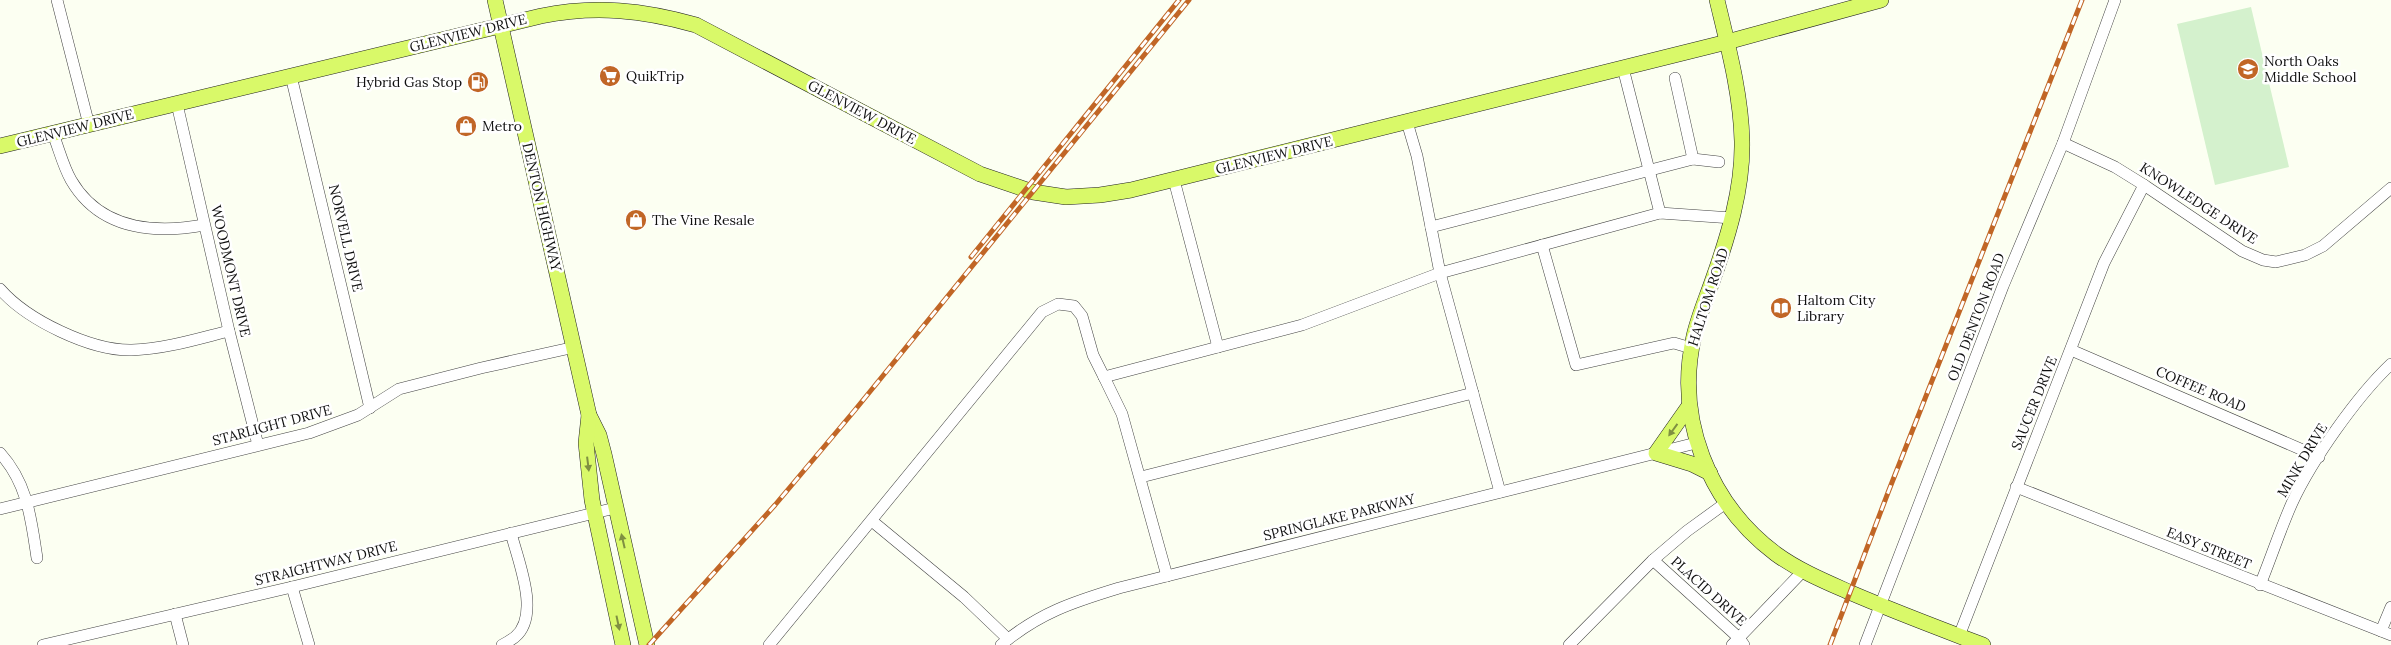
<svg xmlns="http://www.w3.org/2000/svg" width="2391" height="645" viewBox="0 0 2391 645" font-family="Lora,serif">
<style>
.pitch{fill:#d4f1cd}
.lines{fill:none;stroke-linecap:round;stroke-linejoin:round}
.minor-casing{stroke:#434343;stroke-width:12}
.major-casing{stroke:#212121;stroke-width:16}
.minor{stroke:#fff;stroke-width:11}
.major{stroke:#d9f969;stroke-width:15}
.rail-casing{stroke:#c16626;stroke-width:5}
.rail{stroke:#fff;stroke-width:3;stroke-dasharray:9;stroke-linecap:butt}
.oneway{fill:#7f9041}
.labels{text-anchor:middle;stroke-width:5;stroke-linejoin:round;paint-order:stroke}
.street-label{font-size:14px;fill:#101010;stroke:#fff}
.poi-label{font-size:14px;fill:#101010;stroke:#fff;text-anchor:start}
</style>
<rect width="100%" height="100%" fill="#fcfff2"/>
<path class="pitch" d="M2251,7L2289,167L2215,185L2177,24Z"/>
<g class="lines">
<g class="minor-casing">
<g id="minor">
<path d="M57,0L89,125"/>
<path d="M1623,68L1660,213"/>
<path d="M291,76L370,408"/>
<path d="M1675,78L1693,159"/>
<path d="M177,104L229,331L258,445"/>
<path d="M1407,122L1417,156L1440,273L1500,492"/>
<path d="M53,134C59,149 63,166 71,180C100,230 154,234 204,225"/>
<path d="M2063,143L2115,167L2144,185L2242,251L2263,260L2276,262L2305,255L2323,246L2391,188"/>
<path d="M1174,180L1218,347"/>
<path d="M1431,227L1693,159L1719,162"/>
<path d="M1542,245L1576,365L1674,343L1691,348"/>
<path d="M0,289C27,320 91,351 132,350C165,349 197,339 229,331"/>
<path d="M2071,350L2319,457"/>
<path d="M1104,377L1122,414L1167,576"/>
<path d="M0,453C28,484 31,519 37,558"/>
<path d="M1141,477L1473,393"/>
<path d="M2016,487L2391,635"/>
<path d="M0,509L309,433L358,415L399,389L481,368L575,347"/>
<path d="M872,521L964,597L1008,639"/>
<path d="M1653,560L1739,638L1744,645"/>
<path d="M2260,585C2271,558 2280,530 2292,503C2312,460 2357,396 2391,364"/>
<path d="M292,587L309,645"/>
<path d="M175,614L183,645"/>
<path d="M2381,631L2391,607"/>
<path d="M1959,636L2104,263L2144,185"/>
<path d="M43,645L292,587L615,508"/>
<path d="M502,645C506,643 511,640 515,637C541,615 518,561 511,533"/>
<path d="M769,645L1042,312L1058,304L1074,306L1082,316L1093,355L1104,377L1302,325L1440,273L1660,213L1732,218"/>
<path d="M1001,645C1039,613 1073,602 1119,588L1696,443"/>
<path d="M1569,645L1653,560L1687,531L1727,502"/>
<path d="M1732,645L1803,571"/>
<path d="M1865,645L2003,286L2063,143L2115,0"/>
</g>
</g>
<g class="major-casing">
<g id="major">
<path d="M495,0L589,415L599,435L604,454L647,645"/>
<path d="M1717,0C1728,46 1741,94 1742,141C1743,189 1728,237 1712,282C1706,299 1698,318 1694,336C1675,418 1708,503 1776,554C1798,570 1824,581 1849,592C1893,611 1938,628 1983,645"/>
<path d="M0,146L541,16C595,5 643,10 696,25L980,174L1033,192L1066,197L1100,195L1131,190L1727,42L1881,0"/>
<path d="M1689,406L1656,453L1692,464L1710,473"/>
<path d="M589,415L586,443L592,500L623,645"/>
</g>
</g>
<use href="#minor" class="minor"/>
<use href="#major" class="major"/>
<g class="rail-casing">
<g id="rail">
<path d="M971,257L1179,0"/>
<path d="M649,645L775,505L855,410L1189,0"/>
<path d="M1830,645L1889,490L2082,0"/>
</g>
</g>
<use href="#rail" class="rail"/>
</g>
<defs><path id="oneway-solid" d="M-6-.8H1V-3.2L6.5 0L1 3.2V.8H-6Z" transform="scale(1.25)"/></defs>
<g class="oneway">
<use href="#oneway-solid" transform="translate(1673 430) rotate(126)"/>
<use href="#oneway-solid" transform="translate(588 464) rotate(83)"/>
<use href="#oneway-solid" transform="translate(623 541) rotate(-103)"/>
<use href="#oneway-solid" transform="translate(618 623) rotate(78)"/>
</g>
<defs>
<g id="school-disc" transform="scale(1.125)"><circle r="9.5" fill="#c16626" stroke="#fff"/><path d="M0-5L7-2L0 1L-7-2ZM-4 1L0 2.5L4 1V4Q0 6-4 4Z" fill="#fff"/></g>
<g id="supermarket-disc" transform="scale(1.125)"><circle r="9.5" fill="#c16626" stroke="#fff"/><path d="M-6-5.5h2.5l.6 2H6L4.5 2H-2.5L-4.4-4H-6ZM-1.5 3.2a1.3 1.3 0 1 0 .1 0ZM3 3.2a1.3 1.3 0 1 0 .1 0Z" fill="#fff"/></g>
<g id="fuel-disc" transform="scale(1.125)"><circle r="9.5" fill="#c16626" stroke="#fff"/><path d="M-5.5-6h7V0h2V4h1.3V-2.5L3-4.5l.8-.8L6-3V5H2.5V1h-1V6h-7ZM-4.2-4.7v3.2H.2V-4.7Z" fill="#fff"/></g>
<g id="shop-disc" transform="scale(1.125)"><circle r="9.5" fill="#c16626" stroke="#fff"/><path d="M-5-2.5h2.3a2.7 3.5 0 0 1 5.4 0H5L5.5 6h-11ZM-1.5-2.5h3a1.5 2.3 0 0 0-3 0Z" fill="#fff"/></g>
<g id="library-disc" transform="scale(1.125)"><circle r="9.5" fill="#c16626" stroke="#fff"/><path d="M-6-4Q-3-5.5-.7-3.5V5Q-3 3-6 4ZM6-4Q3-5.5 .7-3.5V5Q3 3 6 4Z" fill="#fff"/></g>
</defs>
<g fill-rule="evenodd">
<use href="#school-disc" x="2248" y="69"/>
<use href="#supermarket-disc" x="610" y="76"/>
<use href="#fuel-disc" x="478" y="82"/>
<use href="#shop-disc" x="466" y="126"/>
<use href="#shop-disc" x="636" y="220"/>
<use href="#library-disc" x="1781" y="308"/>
</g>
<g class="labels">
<g class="street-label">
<text transform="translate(468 33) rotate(-14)" y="5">GLENVIEW DRIVE</text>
<text transform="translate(862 112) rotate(28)" y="5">GLENVIEW DRIVE</text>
<text transform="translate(75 128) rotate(-14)" y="5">GLENVIEW DRIVE</text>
<text transform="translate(1274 155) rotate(-14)" y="5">GLENVIEW DRIVE</text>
<text transform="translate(2199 203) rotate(33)" y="5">KNOWLEDGE DRIVE</text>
<text transform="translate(542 207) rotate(77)" y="5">DENTON HIGHWAY</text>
<text transform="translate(346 238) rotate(77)" y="5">NORVELL DRIVE</text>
<text transform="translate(231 271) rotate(77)" y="5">WOODMONT DRIVE</text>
<text transform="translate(1708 297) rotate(-72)" y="5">HALTOM ROAD</text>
<text transform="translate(1976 317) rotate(-69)" y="5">OLD DENTON ROAD</text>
<text transform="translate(2201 389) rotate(23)" y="5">COFFEE ROAD</text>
<text transform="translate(2034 403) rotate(-68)" y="5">SAUCER DRIVE</text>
<text transform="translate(272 425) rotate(-15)" y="5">STARLIGHT DRIVE</text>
<text transform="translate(2302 460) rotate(-59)" y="5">MINK DRIVE</text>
<text transform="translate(1339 517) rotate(-14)" y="5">SPRINGLAKE PARKWAY</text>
<text transform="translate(2209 548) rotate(22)" y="5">EASY STREET</text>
<text transform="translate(326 563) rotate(-14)" y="5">STRAIGHTWAY DRIVE</text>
<text transform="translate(1709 591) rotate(42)" y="5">PLACID DRIVE</text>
</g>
<g class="poi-label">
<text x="2264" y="66">North Oaks<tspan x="2264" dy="16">Middle School</tspan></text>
<text x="626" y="81">QuikTrip</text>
<text x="462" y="87" text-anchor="end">Hybrid Gas Stop</text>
<text x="482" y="131">Metro</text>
<text x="652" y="225">The Vine Resale</text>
<text x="1797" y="305">Haltom City<tspan x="1797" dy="16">Library</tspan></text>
</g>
</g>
</svg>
